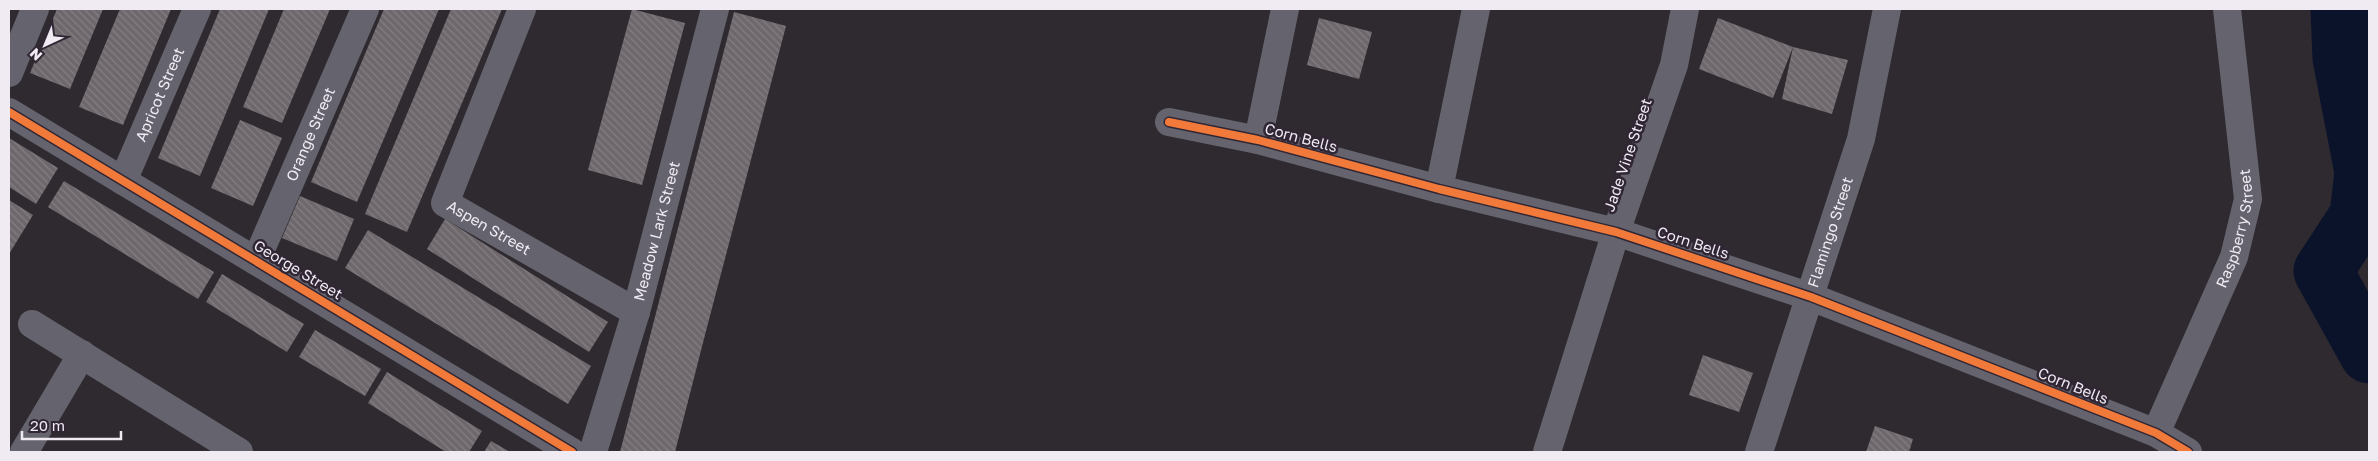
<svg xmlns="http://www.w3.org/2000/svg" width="2378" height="461" viewBox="0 0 2378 461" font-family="'Golos Text',sans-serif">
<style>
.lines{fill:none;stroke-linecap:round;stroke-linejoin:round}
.river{stroke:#0a132a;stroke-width:59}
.building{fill:url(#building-back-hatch)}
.minor{stroke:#65646e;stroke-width:28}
.cycleway-casing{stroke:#302634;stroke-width:11}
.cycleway{stroke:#f17a3a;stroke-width:8}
.labels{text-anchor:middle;stroke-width:5;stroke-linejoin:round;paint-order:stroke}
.street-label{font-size:15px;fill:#f0eaf3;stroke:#302634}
</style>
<defs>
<pattern id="building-back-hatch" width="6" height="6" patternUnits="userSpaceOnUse" patternTransform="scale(1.25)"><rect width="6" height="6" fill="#6e686c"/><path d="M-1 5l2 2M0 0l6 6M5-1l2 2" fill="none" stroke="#837e81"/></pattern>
</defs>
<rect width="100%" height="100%" fill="#2f2a30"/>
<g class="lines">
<path class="river" d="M2340,9L2342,58L2364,172L2359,216L2323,271L2369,354"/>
</g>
<g class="building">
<path d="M57,9H103L70,89L30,73Z"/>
<path d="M120,9H171L123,125L79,107Z"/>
<path d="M220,9H269L200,176L158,158Z"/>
<path d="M284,9H330L282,123L243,107Z"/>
<path d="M384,9H439L357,202L311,182Z"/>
<path d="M451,9H502L407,232L365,214Z"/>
<path d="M632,9L685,23L642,185L588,170Z"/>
<path d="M734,12L786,26L706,331L675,452H620Z"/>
<path d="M1319,18L1372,32L1359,79L1307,65Z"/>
<path d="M1718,18L1793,47L1848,60L1832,114L1782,99L1793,47L1773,98L1699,69Z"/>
<path d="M240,120L282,138L253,206L211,188Z"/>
<path d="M9,138L58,168L36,204L9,187Z"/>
<path d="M64,181L214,272L198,299L48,207Z"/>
<path d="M300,196L354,219L337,261L282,238Z"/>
<path d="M9,200L33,215L9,254Z"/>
<path d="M445,219L608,322L589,352L427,249Z"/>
<path d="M368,230L591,366L568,404L345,268Z"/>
<path d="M222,274L304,324L287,352L206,302Z"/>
<path d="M315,330L381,369L365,396L299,357Z"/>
<path d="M1703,355L1753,373L1739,412L1689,395Z"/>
<path d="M387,372L482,431L469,452H446L368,403Z"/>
<path d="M1875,426L1913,439L1909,452H1866Z"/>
<path d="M491,441L510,452H484Z"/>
</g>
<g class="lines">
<g class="minor">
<path id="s1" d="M522,9L445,203L636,312"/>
<path d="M9,73L35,9"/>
<path d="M9,112L572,452"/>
<path d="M1169,122L1258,140L1439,189L1616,232L1811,297L2156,433L2188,452"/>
<path d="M1258,140L1285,9"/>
<path id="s2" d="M123,181L197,9"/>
<path d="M1439,189L1476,9"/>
<path id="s3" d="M256,261L365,9"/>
<path d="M32,324L239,452"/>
<path id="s4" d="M2156,433L2234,257L2248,199L2227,9"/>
<path d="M24,452L82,354"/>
<path id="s5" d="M593,452L636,312L715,9"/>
<path d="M1547,452L1616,232L1674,65L1685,9"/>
<path id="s6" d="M1759,452L1861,139L1887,9"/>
</g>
<g class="cycleway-casing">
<g id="cycleway">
<path d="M9,112L572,452"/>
<path d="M1169,122L1258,140L1439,189L1616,232L1811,297L2156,433L2188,452"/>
</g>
</g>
<use href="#cycleway" class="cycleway"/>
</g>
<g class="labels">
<g class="street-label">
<text dy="5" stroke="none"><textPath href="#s2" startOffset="94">Apricot Street</textPath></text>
<text dy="5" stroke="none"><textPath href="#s3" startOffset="138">Orange Street</textPath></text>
<text transform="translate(1301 138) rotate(15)" y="5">Corn Bells</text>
<text transform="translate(1628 155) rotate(-71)" y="5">Jade Vine Street</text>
<text dy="5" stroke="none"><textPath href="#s1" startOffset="259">Aspen Street</textPath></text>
<text dy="5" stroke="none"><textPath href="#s4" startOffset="221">Raspberry Street</textPath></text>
<text dy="5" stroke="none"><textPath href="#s5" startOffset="230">Meadow Lark Street</textPath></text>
<text dy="5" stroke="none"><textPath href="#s6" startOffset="231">Flamingo Street</textPath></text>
<text transform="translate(1693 243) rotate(18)" y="5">Corn Bells</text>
<text transform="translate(298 270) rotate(31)" y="5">George Street</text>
<text transform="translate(2073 386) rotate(22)" y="5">Corn Bells</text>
</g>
</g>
<rect width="2378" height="461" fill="none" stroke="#f0eaf3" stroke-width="20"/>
<g transform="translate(45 45) rotate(224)" stroke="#302634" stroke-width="4" paint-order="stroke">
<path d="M0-4L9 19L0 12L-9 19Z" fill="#f0eaf3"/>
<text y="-8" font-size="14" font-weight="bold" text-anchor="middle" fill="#f0eaf3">N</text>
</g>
<path d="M22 431v8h99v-8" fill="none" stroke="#f0eaf3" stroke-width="2.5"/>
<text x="30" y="431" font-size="15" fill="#f0eaf3" stroke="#302634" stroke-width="4" paint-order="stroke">20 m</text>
</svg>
